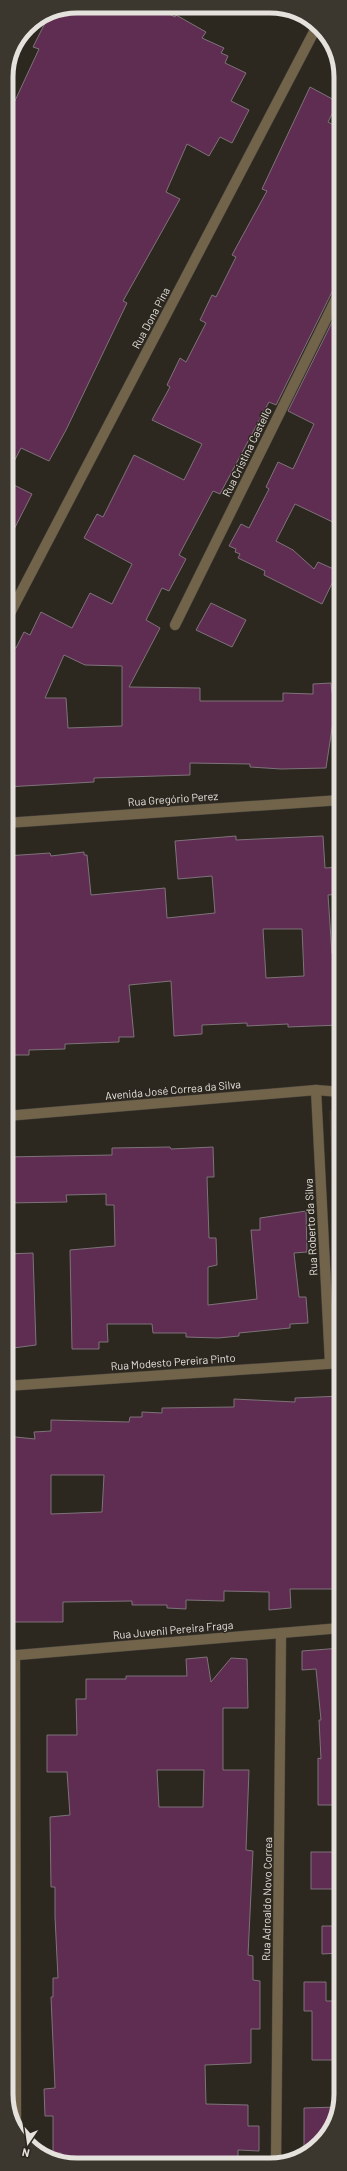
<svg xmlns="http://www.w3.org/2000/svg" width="347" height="2171" viewBox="0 0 347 2171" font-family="Barlow,sans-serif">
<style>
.built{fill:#3a3226}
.building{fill:#602d52;stroke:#7d7379;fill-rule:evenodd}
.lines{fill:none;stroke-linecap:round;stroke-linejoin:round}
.minor-casing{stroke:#4a453d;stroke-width:11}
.minor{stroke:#71644b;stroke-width:10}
.labels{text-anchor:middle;stroke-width:3;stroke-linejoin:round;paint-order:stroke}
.street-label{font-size:11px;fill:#e5e2dd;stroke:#2c271f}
.rim{fill:none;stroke:#e5e2dd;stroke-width:5}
</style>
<rect width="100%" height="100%" fill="#2c271f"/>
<path class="built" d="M329,1110L341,1114V1342H340Z"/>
<g class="building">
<path d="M161,10L175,17L176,15L206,32L202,38L224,48L221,53L228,56L225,63L246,73L231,101L249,110L232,143L220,137L209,156L187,144L166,192L180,199L123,301L127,303L66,430L49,461L21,448L6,477V120L39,49L33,47L51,11Z"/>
<path d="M310,87L338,102L328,122L341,129V283L335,286L276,405L269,402L220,494L213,491L179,555L186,559L169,591L162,588L146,620L160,628L129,687L200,688V701H283V693L313,694V684L331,683L332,693L341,695V716L334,715L326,768L281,769L250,767V764L190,763V775L94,778V782L6,787V648H16L24,632L30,635L41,612L72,628L90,593L112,604L132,564L84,538L97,514L103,517L134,455L184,480L202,444L152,420L170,387L167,385L180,358L186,362L206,323L200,320L212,295L216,297L236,257L232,255L267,191L262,189ZM64,655L85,665L122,666V726L68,728L66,698H45Z"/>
<path d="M341,304V526L295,504L276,541L293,550L314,569L318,562L338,571L322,604L264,575L265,571L238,558L240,554L235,552L236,549L229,546L241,524L249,528L269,489L266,487L278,462L293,469L314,424L288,411Z"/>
<path d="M6,481L32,494L6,545Z"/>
<path d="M211,603L246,620L232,647L196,630Z"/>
<path d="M236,836V840L323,836L325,868L341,867V894L328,895L332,954L341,955V1025L288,1027V1024L247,1026V1023L202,1025V1034L174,1036L171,981L129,985L134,1037H119V1042L65,1044V1049L29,1050V1055H6V856L50,853L51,856L84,852V855H87L91,895L165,888L167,918L215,913L212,876L178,879L175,841ZM263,929H302L304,976L266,978Z"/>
<path d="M170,1147L171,1149L213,1147L214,1177H207L209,1238H216L217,1265L208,1267V1305L257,1299L251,1230H260V1218L306,1211L307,1252L294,1253L299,1297H306L308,1323L290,1324V1328L239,1333V1336L218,1338L186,1337V1333H153L152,1324H107L108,1342H99V1349H72L70,1250L115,1246L114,1205H106V1194L66,1195L67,1202L6,1203V1157L112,1155V1148Z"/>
<path d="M33,1253L36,1345L6,1349V1254Z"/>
<path d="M341,1396V1589H290L291,1608L269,1610V1592L224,1591V1601L186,1600V1609L167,1608V1605H132V1601L63,1602V1622H6V1436L35,1439L34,1432L51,1431V1420L129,1422L130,1417H142V1412L162,1413V1408L234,1407V1399L295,1402V1398ZM51,1475H104L102,1512L51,1514Z"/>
<path d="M341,1648V1805H318V1758L321,1759L319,1720H321L316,1669L302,1670V1651Z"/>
<path d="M207,1657L211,1682L231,1658L247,1659L248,1708H223V1770H249L246,1850L253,1851L248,1955L253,1956V1980L260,1981V2029H251V2063L205,2065L206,2104L248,2105V2126H259V2151L238,2150V2164L61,2163V2153H53V2116H45L44,2089L55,2088L51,1997H53V1978H58L55,1917V1887H51L50,1817L70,1815L67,1772H47V1735H77L76,1699H86V1679H126V1676H187L186,1659ZM157,1770H204L203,1807H159Z"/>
<rect x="311" y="1852" width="30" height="37"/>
<path d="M322,1926H341V1953L322,1954Z"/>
<path d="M304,1982H326V2001H341V2060H312V2011H304Z"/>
<path d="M338,2107L336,2121L320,2144L304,2151V2108Z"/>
</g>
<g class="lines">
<g class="minor-casing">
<g id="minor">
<path d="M6,621L317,26"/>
<path d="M175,625L341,289"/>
<path d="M6,823L341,800"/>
<path d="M316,1090L330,1363"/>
<path d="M6,1116L316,1090L341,1092"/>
<path d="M6,1386L341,1363"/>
<path d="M15,1655L16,2121"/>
<path d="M6,1656L341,1628"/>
<path d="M276,2164L281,1633"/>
</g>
</g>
<use href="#minor" class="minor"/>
</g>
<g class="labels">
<g class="street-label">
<text transform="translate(151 318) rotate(-62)" y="4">Rua Dona Pina</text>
<text transform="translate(247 452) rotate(-64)" y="4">Rua Cristina Castello</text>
<text transform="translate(173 799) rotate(-4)" y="4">Rua Gregório Perez</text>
<text transform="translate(173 1090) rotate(-5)" y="4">Avenida José Correa da Silva</text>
<text transform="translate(311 1227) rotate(-93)" y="4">Rua Roberto da Silva</text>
<text transform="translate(173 1362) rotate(-4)" y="4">Rua Modesto Pereira Pinto</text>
<text transform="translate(173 1630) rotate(-5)" y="4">Rua Juvenil Pereira Fraga</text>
<text transform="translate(267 1899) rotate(-89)" y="4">Rua Adroaldo Novo Correa</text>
</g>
</g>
<path d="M0 0H347V2171H0ZM77 13H270A64 64 0 0 1 334 77V2094A64 64 0 0 1 270 2158H77A64 64 0 0 1 13 2094V77A64 64 0 0 1 77 13Z" fill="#3b362e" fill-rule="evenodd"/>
<path class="rim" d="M77 13H270A64 64 0 0 1 334 77V2094A64 64 0 0 1 270 2158H77A64 64 0 0 1 13 2094V77A64 64 0 0 1 77 13Z"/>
<g transform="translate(28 2143) rotate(193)" stroke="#2c271f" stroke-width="3" paint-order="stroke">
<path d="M0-3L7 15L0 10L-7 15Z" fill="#e5e2dd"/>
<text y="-6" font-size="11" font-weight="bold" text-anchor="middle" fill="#e5e2dd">N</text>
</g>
</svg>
